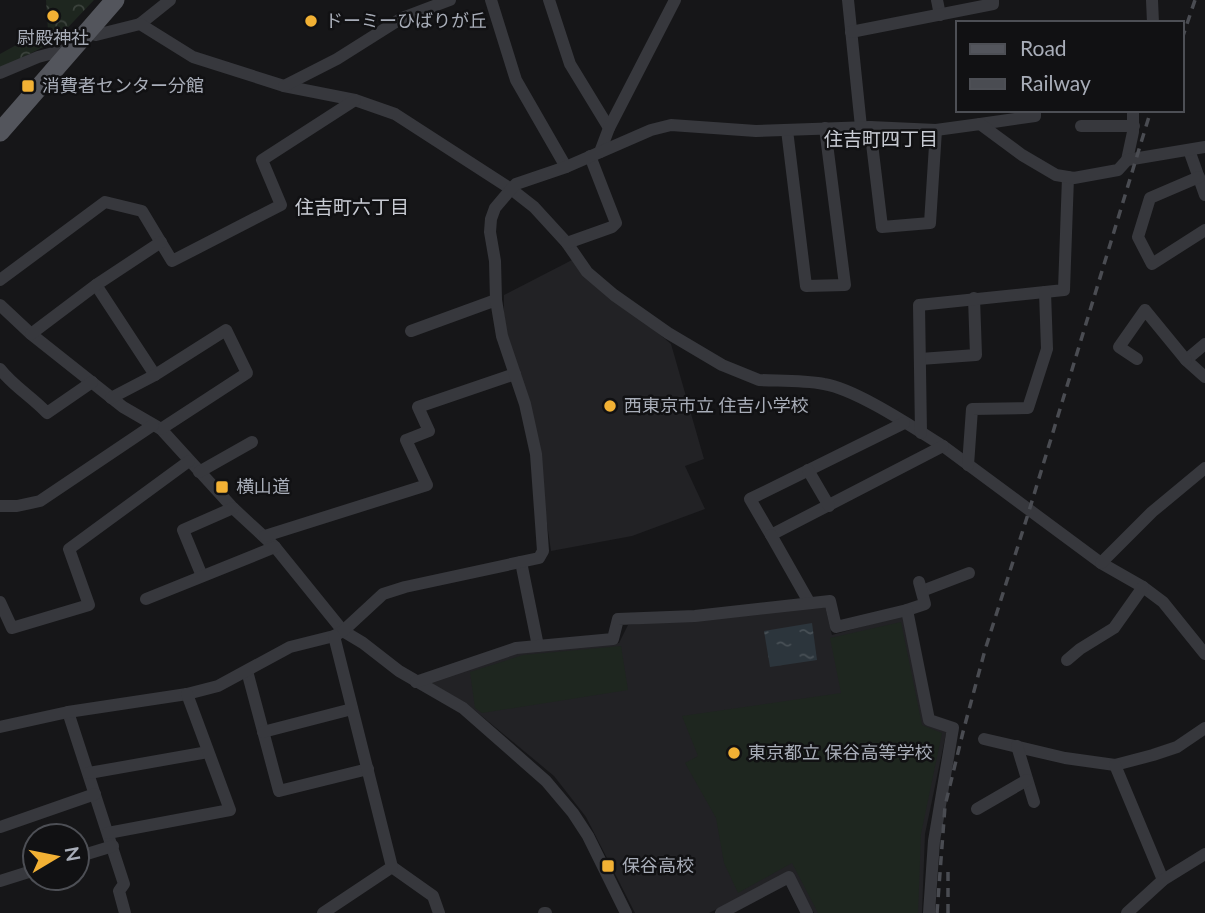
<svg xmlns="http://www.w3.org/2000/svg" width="1205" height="913" viewBox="0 0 1205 913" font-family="Lato,'Noto Sans JP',sans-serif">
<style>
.built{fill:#222225}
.forest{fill:url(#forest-crowns)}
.pitch{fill:#1e261f}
.water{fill:url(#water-ripples)}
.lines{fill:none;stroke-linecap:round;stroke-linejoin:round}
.minor{stroke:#37383d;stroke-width:12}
.primary{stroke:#53555c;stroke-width:19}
.rail{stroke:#4a4c52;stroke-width:3.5;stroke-dasharray:9 7;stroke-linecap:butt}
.poi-dot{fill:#f2b134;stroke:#111113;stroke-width:2.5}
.labels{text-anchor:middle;stroke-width:5;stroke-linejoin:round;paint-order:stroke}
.poi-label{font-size:18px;fill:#a8adb8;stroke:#111113;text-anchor:start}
.neighbourhood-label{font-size:19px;fill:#c9ccd4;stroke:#111113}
</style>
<defs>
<pattern id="forest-crowns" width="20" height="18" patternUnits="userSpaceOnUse" patternTransform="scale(1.75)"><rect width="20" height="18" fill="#1e261f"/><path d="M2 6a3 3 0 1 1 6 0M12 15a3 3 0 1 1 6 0" fill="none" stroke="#3c433d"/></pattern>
<pattern id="water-ripples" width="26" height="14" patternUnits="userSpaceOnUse" patternTransform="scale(1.75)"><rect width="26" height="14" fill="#2c353c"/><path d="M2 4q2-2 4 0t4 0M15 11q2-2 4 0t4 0" fill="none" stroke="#485056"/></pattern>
</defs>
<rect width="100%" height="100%" fill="#161618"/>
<g class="built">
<path d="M572,260L671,344L704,459L685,466L705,509L632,536L551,551L540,476L507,336L504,314V295Z"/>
<path d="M825,606L832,635L904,615L926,723L947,729L925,834L922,913H814L791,872L709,913H635L586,817L554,776L466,703L425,680L521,652L619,643L628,625Z"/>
</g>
<path class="forest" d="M46,0H94L55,41L0,69V54L36,34L48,30Z"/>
<g class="pitch">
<path d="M901,622L922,725L942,733L921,834L918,913H818L792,863L738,893L724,863L716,818L685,763L698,756L682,716L841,693L830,638Z"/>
<path d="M621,646L628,690L482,713L475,708L470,672L523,655Z"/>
</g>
<path class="water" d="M812,623L817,660L770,667L764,631Z"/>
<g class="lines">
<g class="minor">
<path d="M491,0L516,80L566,167"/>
<path d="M549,0L570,64L609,128"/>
<path d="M848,0L861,127"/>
<path d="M937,0L940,15"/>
<path d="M1152,0L1153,23"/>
<path d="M140,24L170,0"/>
<path d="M86,32L96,35L140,24L193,57L284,86L355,100L395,114L511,189L534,207L567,243L587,272L614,295L668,333L722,365L759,380C780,381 802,380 824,384C856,389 914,428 943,446L1101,563L1143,587L1163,602L1205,654"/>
<path d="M851,32L993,4V0"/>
<path d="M0,73L38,57L72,48"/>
<path d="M284,86L337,59L402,18L450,0"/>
<path d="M980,124L1035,116V110"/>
<path d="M1081,126H1134"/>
<path d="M870,127L882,227L930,223L936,130"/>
<path d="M787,130L806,286L845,285L825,128"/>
<path d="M1189,150L1205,195"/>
<path d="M600,152L609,128L675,0"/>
<path d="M1127,160L1133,132V110"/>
<path d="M1199,177L1150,198L1138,237L1152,264L1205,230"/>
<path d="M567,243L612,227L616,223L590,156"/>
<path d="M0,280L105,202L142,211L172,261L281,205L262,160L355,100"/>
<path d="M96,285L155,375"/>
<path d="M0,305L31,334L123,407L161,429L233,508L275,547L343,631L363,643L399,671L463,708L546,781L573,813L588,836L626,913"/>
<path d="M411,331L496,300"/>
<path d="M31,334L96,285L161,242"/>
<path d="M1205,344L1186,360L1205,377"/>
<path d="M920,359L976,355L974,298"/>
<path d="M1137,359L1119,347L1145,310L1186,360"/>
<path d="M0,369C13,386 32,397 47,413L92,382"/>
<path d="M111,398L155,375L226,330L247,373L161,429"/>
<path d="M904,423L750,499L771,535L943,446"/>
<path d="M921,433L919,305L1064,290L1068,177"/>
<path d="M968,465L972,409L1028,408L1047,349L1045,292"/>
<path d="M808,470L829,506"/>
<path d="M199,472L252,442"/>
<path d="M0,506H17L40,501L153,425"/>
<path d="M771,535L809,602"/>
<path d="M265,536L427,485L406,440L429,431L418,407L515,374"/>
<path d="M521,562L538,646"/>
<path d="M1101,563L1152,512L1205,468"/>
<path d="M202,576L183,530L233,508"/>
<path d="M922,591L969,573"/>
<path d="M146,599L275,547"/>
<path d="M0,602L12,628L89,605L69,549L189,461"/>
<path d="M907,610L925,604L919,582"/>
<path d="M1067,660L1080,649L1114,628L1143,587"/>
<path d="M247,671L279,791L368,769"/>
<path d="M416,682L516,648L613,639L618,619L695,616L830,601L836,627L907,610L929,720L953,728L934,841L929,913"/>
<path d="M68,712L124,884L119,891L125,913"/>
<path d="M0,727L68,712L187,694L218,686L290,647L334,636L343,631L383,594L405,587L539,558L543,551L536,454L525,404L502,336L496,300L495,261L490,232L491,219L495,208L511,189L516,184L566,167L651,130L671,125L756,131L870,127L936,130L980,124L1022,155L1056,175L1074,178L1118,170L1127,160L1205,147"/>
<path d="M263,732L352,709"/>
<path d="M984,739L1065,758L1115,765L1153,755L1177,747L1205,728"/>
<path d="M1017,746L1034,802"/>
<path d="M1115,765L1163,880"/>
<path d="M89,773L208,752"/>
<path d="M977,809L1027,780"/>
<path d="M0,827L95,794"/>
<path d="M108,833L230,810L187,694"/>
<path d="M77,857L113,846"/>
<path d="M392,867L433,896L439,913"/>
<path d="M0,881L35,870"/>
<path d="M323,913L392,867L334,636"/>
<path d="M544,913H546"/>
<path d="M721,913L789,877L807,913"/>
<path d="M1127,913L1163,880L1205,854"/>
</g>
<path class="primary" d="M0,132L115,0"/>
<g class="rail">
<path d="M1182,39L1195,0"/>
<path d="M937,913L945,806L963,732L985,650L1029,511L1151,110"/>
<path d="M948,913V871"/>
</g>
</g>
<g class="poi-dot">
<circle cx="53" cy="16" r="7"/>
<circle cx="311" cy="21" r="7"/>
<rect x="21" y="79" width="14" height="14" rx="3.5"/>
<circle cx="610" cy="406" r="7"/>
<rect x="215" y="480" width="14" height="14" rx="3.5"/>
<circle cx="734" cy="753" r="7"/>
<rect x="601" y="859" width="14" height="14" rx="3.5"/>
</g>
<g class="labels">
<g class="poi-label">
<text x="325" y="27">ドーミーひばりが丘</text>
<text x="53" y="44" text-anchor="middle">尉殿神社</text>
<text x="42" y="92">消費者センター分館</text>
<text x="624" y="412">西東京市立 住吉小学校</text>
<text x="236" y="493">横山道</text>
<text x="748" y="759">東京都立 保谷高等学校</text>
<text x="622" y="872">保谷高校</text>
</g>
<g class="neighbourhood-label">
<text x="881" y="146">住吉町四丁目</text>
<text x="352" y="214">住吉町六丁目</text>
</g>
</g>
<rect x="956" y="21" width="228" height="91" fill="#111113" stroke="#4d4f55" stroke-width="2"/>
<rect x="970" y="44" width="35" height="10" fill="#53555c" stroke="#4d4f55" stroke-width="2"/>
<text x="1020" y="56" font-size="21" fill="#a8adb8">Road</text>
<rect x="970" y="79" width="35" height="10" fill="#4a4c52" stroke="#4d4f55" stroke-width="2"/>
<text x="1020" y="91" font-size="21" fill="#a8adb8">Railway</text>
<g transform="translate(56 857) rotate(80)"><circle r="33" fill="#111113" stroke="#4d4f55" stroke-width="2"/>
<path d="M0-5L12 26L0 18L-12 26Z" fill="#f2b134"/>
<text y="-10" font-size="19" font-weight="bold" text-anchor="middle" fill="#a8adb8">N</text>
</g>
</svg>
